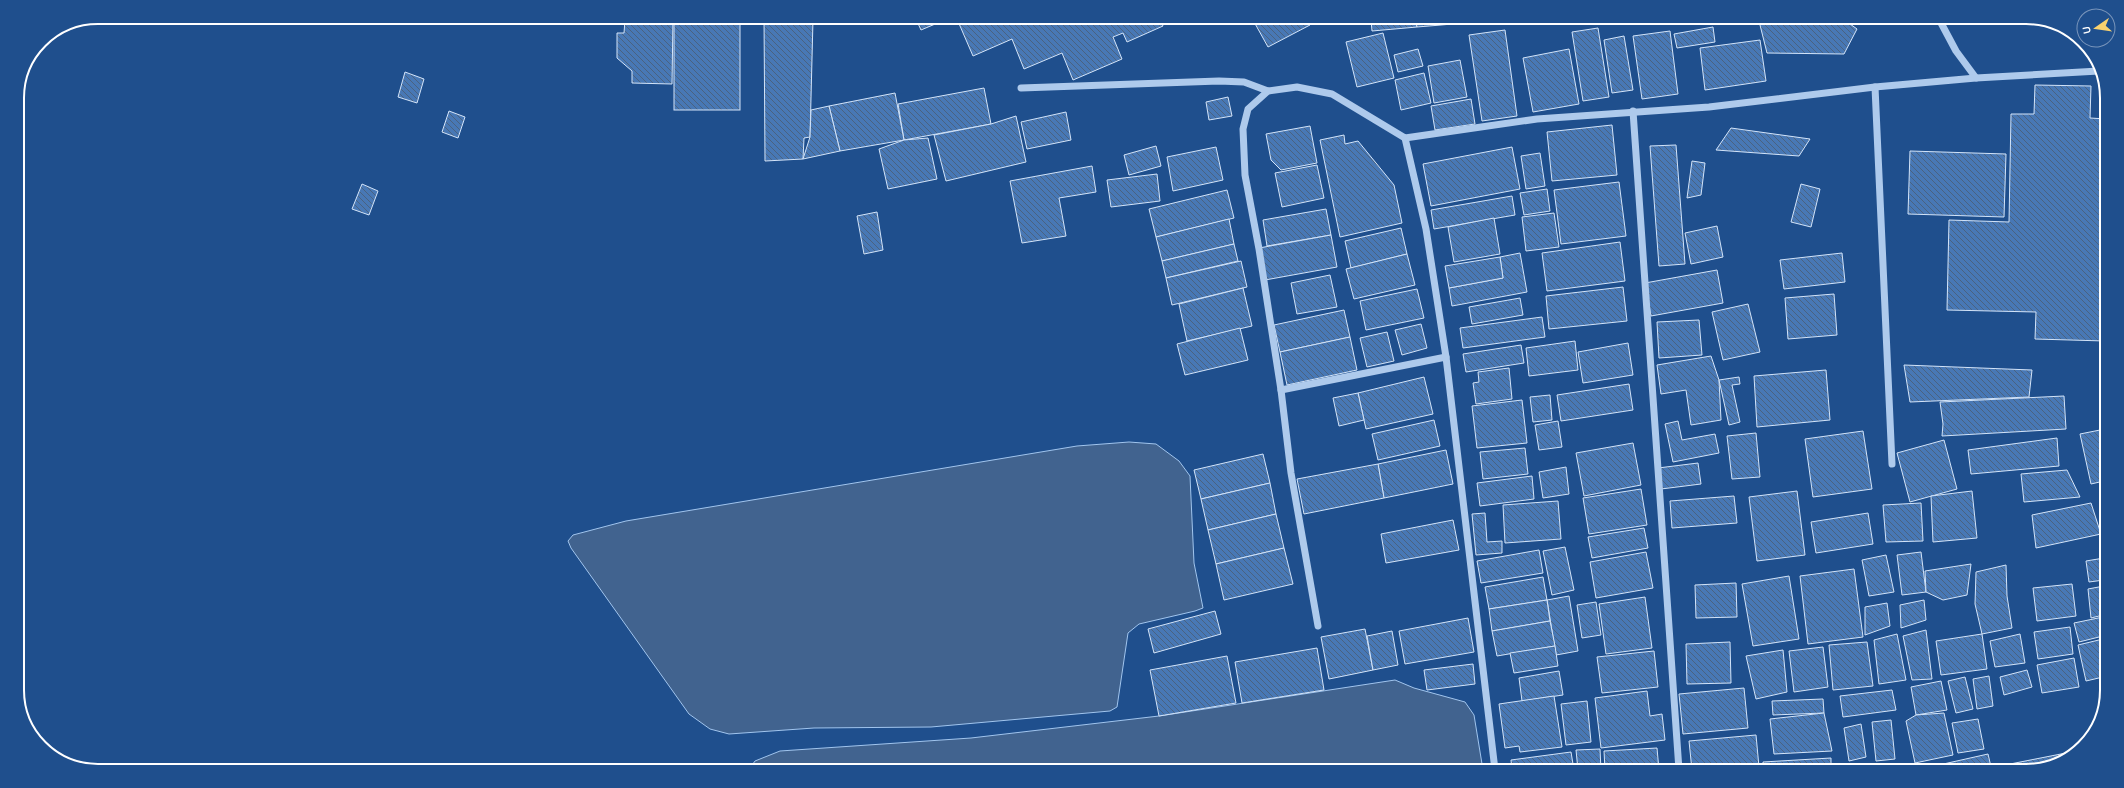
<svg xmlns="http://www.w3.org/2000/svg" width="2124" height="788" viewBox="0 0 2124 788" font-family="Karla,sans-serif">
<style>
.water{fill:#41638f;stroke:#a1c5ee}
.building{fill:url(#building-back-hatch);stroke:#d3e4f9}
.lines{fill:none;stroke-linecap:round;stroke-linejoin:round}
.minor{stroke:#aecaec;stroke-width:7}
.rim{fill:none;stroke:#fff;stroke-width:2}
</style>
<defs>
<pattern id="building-back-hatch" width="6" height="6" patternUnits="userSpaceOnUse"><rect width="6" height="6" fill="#4878b5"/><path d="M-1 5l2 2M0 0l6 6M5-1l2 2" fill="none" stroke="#4a6280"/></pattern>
</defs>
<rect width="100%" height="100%" fill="#1f4f8d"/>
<g class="water">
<path d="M1129,442L1156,444L1179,461L1190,476L1194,563L1203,608L1195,611L1139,624L1128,633L1117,707L1110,711L931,727L814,728L729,734L710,729L689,714L571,548L568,541L573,535L626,521L1077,446Z"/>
<path d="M1395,680L1414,688L1465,702L1474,715L1483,770L750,768L755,761L780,751L971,738L1159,716Z"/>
</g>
<g class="building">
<path d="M637,18H673L672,84L632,83V71L617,58V33H624L625,20H637Z"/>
<rect x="674" y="18" width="66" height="92"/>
<path d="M764,18L813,19L810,137L804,138L803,159L765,161Z"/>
<path d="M916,19H947L921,30Z"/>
<path d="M957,19H1160L1163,26L1127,42L1123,33L1113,37L1122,59L1073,80L1062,53L1024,69L1012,39L973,56Z"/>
<path d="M1253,20H1307L1310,25L1268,47Z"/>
<path d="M1371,20H1416L1417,27L1372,31Z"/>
<path d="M1416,20H1441V25L1417,27Z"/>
<path d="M1441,20H1463L1464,23L1441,25Z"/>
<path d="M1469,20H1504V23L1470,24Z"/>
<rect x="1504" y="20" width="37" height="3"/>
<path d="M1759,21H1846L1857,29L1844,54L1767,53Z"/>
<path d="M1713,27L1715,42L1677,48L1674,34Z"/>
<path d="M1598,28L1609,97L1583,101L1572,32Z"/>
<path d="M1505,30L1517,116L1482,121L1469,35Z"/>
<path d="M1670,31L1678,94L1642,99L1633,36Z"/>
<path d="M1383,33L1394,78L1357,87L1346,42Z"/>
<path d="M1624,36L1633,90L1612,93L1604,40Z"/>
<path d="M1760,40L1766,81L1705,90L1700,48Z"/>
<path d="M1418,49L1423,66L1398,72L1394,55Z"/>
<path d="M1569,49L1579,104L1533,112L1523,58Z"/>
<path d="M1460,60L1467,97L1434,103L1428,66Z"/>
<path d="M405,72L424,79L417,103L398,97Z"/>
<path d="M1424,73L1431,103L1401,110L1395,80Z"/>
<path d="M2035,85L2091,86L2090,118L2107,119L2105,341L2035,339L2036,312L1947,310L1949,220L2009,222L2011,114H2034Z"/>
<path d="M984,88L991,124L904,140L898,104Z"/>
<path d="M895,93L904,140L840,151L829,106Z"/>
<path d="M1228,97L1232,116L1209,120L1206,102Z"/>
<path d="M1471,99L1475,124L1435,130L1431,106Z"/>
<path d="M829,106L840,151L803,159L810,137L811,110Z"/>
<path d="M449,111L465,117L458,138L442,132Z"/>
<path d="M1066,112L1071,140L1027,149L1021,122Z"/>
<path d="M1016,116L1026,162L946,181L934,135L991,124Z"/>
<path d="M1612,125L1617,175L1552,181L1547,132Z"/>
<path d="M1310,126L1317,163L1281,170L1271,160L1266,134Z"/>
<path d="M1731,128L1810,139L1799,156L1716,150Z"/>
<path d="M1344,135L1345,144L1358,141L1394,185L1402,223L1340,237L1320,140Z"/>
<path d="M928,138L937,179L888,189L879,149L904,140Z"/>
<path d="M1676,145L1685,264L1659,266L1650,146Z"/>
<path d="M1156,146L1161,166L1129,175L1124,155Z"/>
<path d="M1216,147L1223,180L1173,191L1167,157Z"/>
<path d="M1512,147L1520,189L1431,206L1423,164Z"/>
<path d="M1910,151L2006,154L2004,217L1908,214Z"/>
<path d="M1540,153L1545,186L1526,189L1521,156Z"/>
<path d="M1692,161L1705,163L1701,195L1687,198Z"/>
<path d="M1317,165L1324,198L1282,207L1275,173Z"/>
<path d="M1092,166L1096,192L1059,198L1066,236L1022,243L1010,181Z"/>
<path d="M1157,174L1160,201L1111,207L1107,180Z"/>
<path d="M1619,182L1626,236L1561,244L1554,190Z"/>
<path d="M362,184L378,191L369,215L352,209Z"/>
<path d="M1801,184L1820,189L1811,227L1791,222Z"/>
<path d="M1547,189L1550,211L1524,215L1520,193Z"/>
<path d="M1227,190L1234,218L1156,237L1149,209Z"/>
<path d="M1512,196L1515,215L1434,229L1431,210Z"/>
<path d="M1326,209L1331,235L1267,246L1263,220Z"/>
<path d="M877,212L883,250L864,254L857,216Z"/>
<path d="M1554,213L1559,247L1526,251L1522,217Z"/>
<path d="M1494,218L1500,254L1454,262L1448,227Z"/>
<path d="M1229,219L1234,244L1162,261L1156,237Z"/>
<path d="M1717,226L1723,257L1691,264L1685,233Z"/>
<path d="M1401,228L1407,254L1351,268L1345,241Z"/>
<path d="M1331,235L1337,267L1265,280L1259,248Z"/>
<path d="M1620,242L1625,281L1547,291L1542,253Z"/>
<path d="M1234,244L1238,261L1166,278L1162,261Z"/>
<path d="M1520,253L1527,292L1452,306L1449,288L1503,278L1500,257Z"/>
<path d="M1842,253L1845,282L1784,289L1780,260Z"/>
<path d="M1407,254L1415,285L1354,299L1346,269Z"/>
<path d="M1500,257L1503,278L1449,288L1445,266Z"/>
<path d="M1241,261L1247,287L1172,305L1166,278Z"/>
<path d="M1717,270L1723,303L1651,316L1645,283Z"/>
<path d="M1330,275L1337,307L1297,314L1291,283Z"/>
<path d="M1623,287L1627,321L1549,329L1546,296Z"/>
<path d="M1243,288L1252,326L1187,341L1179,304Z"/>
<path d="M1417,289L1424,318L1366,330L1360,301Z"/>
<path d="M1834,294L1837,335L1788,339L1785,298Z"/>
<path d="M1520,298L1523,315L1472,324L1469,307Z"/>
<path d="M1748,304L1760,352L1723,360L1712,312Z"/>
<path d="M1344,310L1350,337L1280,352L1274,325Z"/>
<path d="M1542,317L1545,337L1463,348L1460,328Z"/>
<path d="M1699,320L1702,355L1659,358L1657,322Z"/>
<path d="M1421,324L1427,348L1402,355L1395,330Z"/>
<path d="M1240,328L1248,360L1185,375L1177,344Z"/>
<path d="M1387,332L1394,361L1367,367L1360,338Z"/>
<path d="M1350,337L1357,370L1287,385L1280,352Z"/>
<path d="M1575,341L1578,370L1529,376L1526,348Z"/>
<path d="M1628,343L1633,375L1583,383L1578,352Z"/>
<path d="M1521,345L1524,363L1466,372L1463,354Z"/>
<path d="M1711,356L1719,380L1721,420L1691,425L1686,390L1661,394L1657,365Z"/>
<path d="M1904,365L2032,370L2029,397L1910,402Z"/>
<path d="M1509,368L1512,399L1476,404L1473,383L1479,382L1478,372Z"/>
<path d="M1826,370L1830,420L1757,427L1754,376Z"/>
<path d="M1424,377L1433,414L1366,429L1358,393Z"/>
<path d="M1739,377L1740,384L1732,385L1740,422L1729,425L1719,380Z"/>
<path d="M1629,384L1633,410L1561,421L1557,395Z"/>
<path d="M1358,393L1364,420L1339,426L1333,398Z"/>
<path d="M1550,395L1552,420L1533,422L1530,397Z"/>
<path d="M2064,396L2066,429L1942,436L1943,424L1940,402Z"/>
<path d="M1522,400L1527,443L1477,448L1472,406Z"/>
<path d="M1434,420L1440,446L1378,460L1372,434Z"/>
<path d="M1558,421L1562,447L1539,450L1535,425Z"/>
<path d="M1678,421L1682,440L1715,434L1719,453L1673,462L1665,424Z"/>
<path d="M2105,429L2104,481L2091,484L2080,434Z"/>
<path d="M1863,431L1872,489L1813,497L1805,439Z"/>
<path d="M1756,433L1760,477L1732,479L1727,436Z"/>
<path d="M2057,438L2059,466L1971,474L1968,450Z"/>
<path d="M1944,440L1957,489L1910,502L1897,453Z"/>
<path d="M1633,443L1641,485L1584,496L1576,453Z"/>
<path d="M1525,448L1528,474L1483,479L1480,452Z"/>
<path d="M1446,450L1453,484L1384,498L1378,464Z"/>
<path d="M1263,454L1270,483L1201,499L1194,470Z"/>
<path d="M1698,463L1701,484L1661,489L1658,468Z"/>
<path d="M1378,464L1384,498L1304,514L1297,479Z"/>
<path d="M1566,467L1569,494L1543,498L1539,472Z"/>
<path d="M2067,470L2080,497L2024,502L2021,474Z"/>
<path d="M1532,476L1534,499L1480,506L1477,483Z"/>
<path d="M1270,483L1276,514L1208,530L1201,499Z"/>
<path d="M1641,489L1647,525L1589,534L1583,498Z"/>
<path d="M1797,491L1805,555L1757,561L1749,497Z"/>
<path d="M1972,491L1977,538L1933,542L1931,496Z"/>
<path d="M1734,496L1737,523L1672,528L1670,501Z"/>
<path d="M1558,501L1561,539L1505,543L1503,505Z"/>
<path d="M1921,503L1923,541L1886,542L1883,505Z"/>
<path d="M2091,503L2101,534L2036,548L2032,515Z"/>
<path d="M1485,513L1487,542L1502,541V553L1476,555L1472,514Z"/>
<path d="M1868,513L1873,544L1816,553L1811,522Z"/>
<path d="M1276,514L1284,548L1216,564L1208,530Z"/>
<path d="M1453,520L1459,550L1386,563L1381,534Z"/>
<path d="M1644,528L1648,548L1592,558L1588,537Z"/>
<path d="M1565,547L1574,590L1552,595L1543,551Z"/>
<path d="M1284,548L1293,584L1224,600L1216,564Z"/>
<path d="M1539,550L1543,573L1481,583L1477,561Z"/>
<path d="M1646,552L1653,588L1596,598L1590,562Z"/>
<path d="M1921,552L1926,592L1902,595L1897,555Z"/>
<path d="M1886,555L1894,592L1869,596L1862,560Z"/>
<path d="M2104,558V580L2089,582L2086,561Z"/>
<path d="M1971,564L1967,595L1943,600L1926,592L1925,571Z"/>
<path d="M2006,565L2007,596L2012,628L1982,634L1975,604L1976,572Z"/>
<path d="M1854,569L1863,637L1808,644L1800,576Z"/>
<path d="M1789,576L1799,639L1753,646L1742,584Z"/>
<path d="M1543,577L1547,600L1489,609L1485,587Z"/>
<path d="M1736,583L1737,617L1696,618L1695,585Z"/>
<path d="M2072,584L2076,616L2037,621L2033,588Z"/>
<path d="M2104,586L2103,615L2091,618L2088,589Z"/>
<path d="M1569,596L1578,651L1556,655L1547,600Z"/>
<path d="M1645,597L1652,648L1606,654L1599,604Z"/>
<path d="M1547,600L1550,621L1492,631L1489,609Z"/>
<path d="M1924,600L1926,620L1901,628L1900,605Z"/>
<path d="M1596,602L1601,635L1582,638L1577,605Z"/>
<path d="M1887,603L1890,626L1865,635V607Z"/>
<path d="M1215,611L1221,634L1154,653L1148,629Z"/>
<path d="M2103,617V636L2079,642L2074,623Z"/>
<path d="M1468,618L1474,652L1405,664L1399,631Z"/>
<path d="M1550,621L1555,646L1497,656L1492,631Z"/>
<path d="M2070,627L2073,654L2038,659L2034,632Z"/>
<path d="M1365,629L1373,670L1329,679L1321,637Z"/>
<path d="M1926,630L1932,679L1912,680L1903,636Z"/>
<path d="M1392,631L1398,665L1373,670L1367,636Z"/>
<path d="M1897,634L1906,680L1879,684L1874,640Z"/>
<path d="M1982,634L1987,669L1941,675L1936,641Z"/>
<path d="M2020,634L2025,663L1995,667L1990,641Z"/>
<path d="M2103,639V677L2086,681L2078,645Z"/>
<path d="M1730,642L1731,683L1687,684L1686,644Z"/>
<path d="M1867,642L1873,686L1833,690L1829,645Z"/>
<path d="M1555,646L1558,666L1514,673L1510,653Z"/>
<path d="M1823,647L1828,687L1794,692L1789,651Z"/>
<path d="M1317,648L1324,690L1242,703L1235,662Z"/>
<path d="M1783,650L1787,692L1756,699L1746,656Z"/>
<path d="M1654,651L1658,687L1602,693L1597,657Z"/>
<path d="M1227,656L1236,703L1159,716L1150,670Z"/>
<path d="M2074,658L2079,687L2042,693L2037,665Z"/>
<path d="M1473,664L1475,684L1427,690L1424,670Z"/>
<path d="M2027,670L2032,687L2004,695L2000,677Z"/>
<path d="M1559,671L1563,695L1522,701L1519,678Z"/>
<path d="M1989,676L1993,706L1977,709L1973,679Z"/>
<path d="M1965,677L1973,709L1956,713L1948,681Z"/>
<path d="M1941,681L1947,710L1916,715L1911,687Z"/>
<path d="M1744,688L1748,728L1683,734L1679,694Z"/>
<path d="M1892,690L1896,710L1843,717L1840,696Z"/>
<path d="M1647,691L1650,716L1662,714L1665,740L1601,748L1595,698Z"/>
<path d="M1554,696L1562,747L1520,752L1519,746L1505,748L1499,704Z"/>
<path d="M1823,699L1824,713L1773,715L1772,701Z"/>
<path d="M1587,701L1591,742L1566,745L1561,704Z"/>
<path d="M1824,713L1832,751L1774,754L1770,719Z"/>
<path d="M1944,713L1953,755L1915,763L1906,721L1916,715Z"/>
<path d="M1978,719L1984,749L1958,753L1952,723Z"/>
<path d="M1891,720L1895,759L1876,761L1872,722Z"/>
<path d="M1861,724L1866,757L1849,761L1844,728Z"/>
<path d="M1756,735L1759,767L1727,770H1692L1689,741Z"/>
<path d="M1657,748L1659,770H1605L1604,751Z"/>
<path d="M1600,749L1601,770H1578L1576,750Z"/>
<path d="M1571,752L1574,770H1512L1511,760Z"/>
<path d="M2071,752V757L2026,771H1996L1995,767Z"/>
<path d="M1988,754L1992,771H1931L1930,767Z"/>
<path d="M1831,758V771L1763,770V762Z"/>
</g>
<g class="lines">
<g class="minor">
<path d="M1940,21L1956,51L1976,78L2099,71"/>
<path d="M1875,87L1892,464"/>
<path d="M1021,88L1219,81L1244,82L1268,91"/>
<path d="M1633,111L1679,770"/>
<path d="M1405,138L1426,229L1446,357L1495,770"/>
<path d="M1281,390L1446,357"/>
<path d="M1318,626L1291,473L1281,390L1259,249L1245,175L1243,129L1248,109L1268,91L1297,87L1332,94L1405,138L1537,119L1709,107L1875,87L1976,78"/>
</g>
</g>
<path d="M0 0H2124V788H0ZM98 24H2026A74 74 0 0 1 2100 98V690A74 74 0 0 1 2026 764H98A74 74 0 0 1 24 690V98A74 74 0 0 1 98 24Z" fill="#1f4f8d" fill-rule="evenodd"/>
<path class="rim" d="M98 24H2026A74 74 0 0 1 2100 98V690A74 74 0 0 1 2026 764H98A74 74 0 0 1 24 690V98A74 74 0 0 1 98 24Z"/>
<g transform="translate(2096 28) rotate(257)"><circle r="19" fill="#1f4f8d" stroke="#7995bb"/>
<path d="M0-3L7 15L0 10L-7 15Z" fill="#fad26e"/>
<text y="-6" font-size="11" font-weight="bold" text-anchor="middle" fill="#ffffff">U</text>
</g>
</svg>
